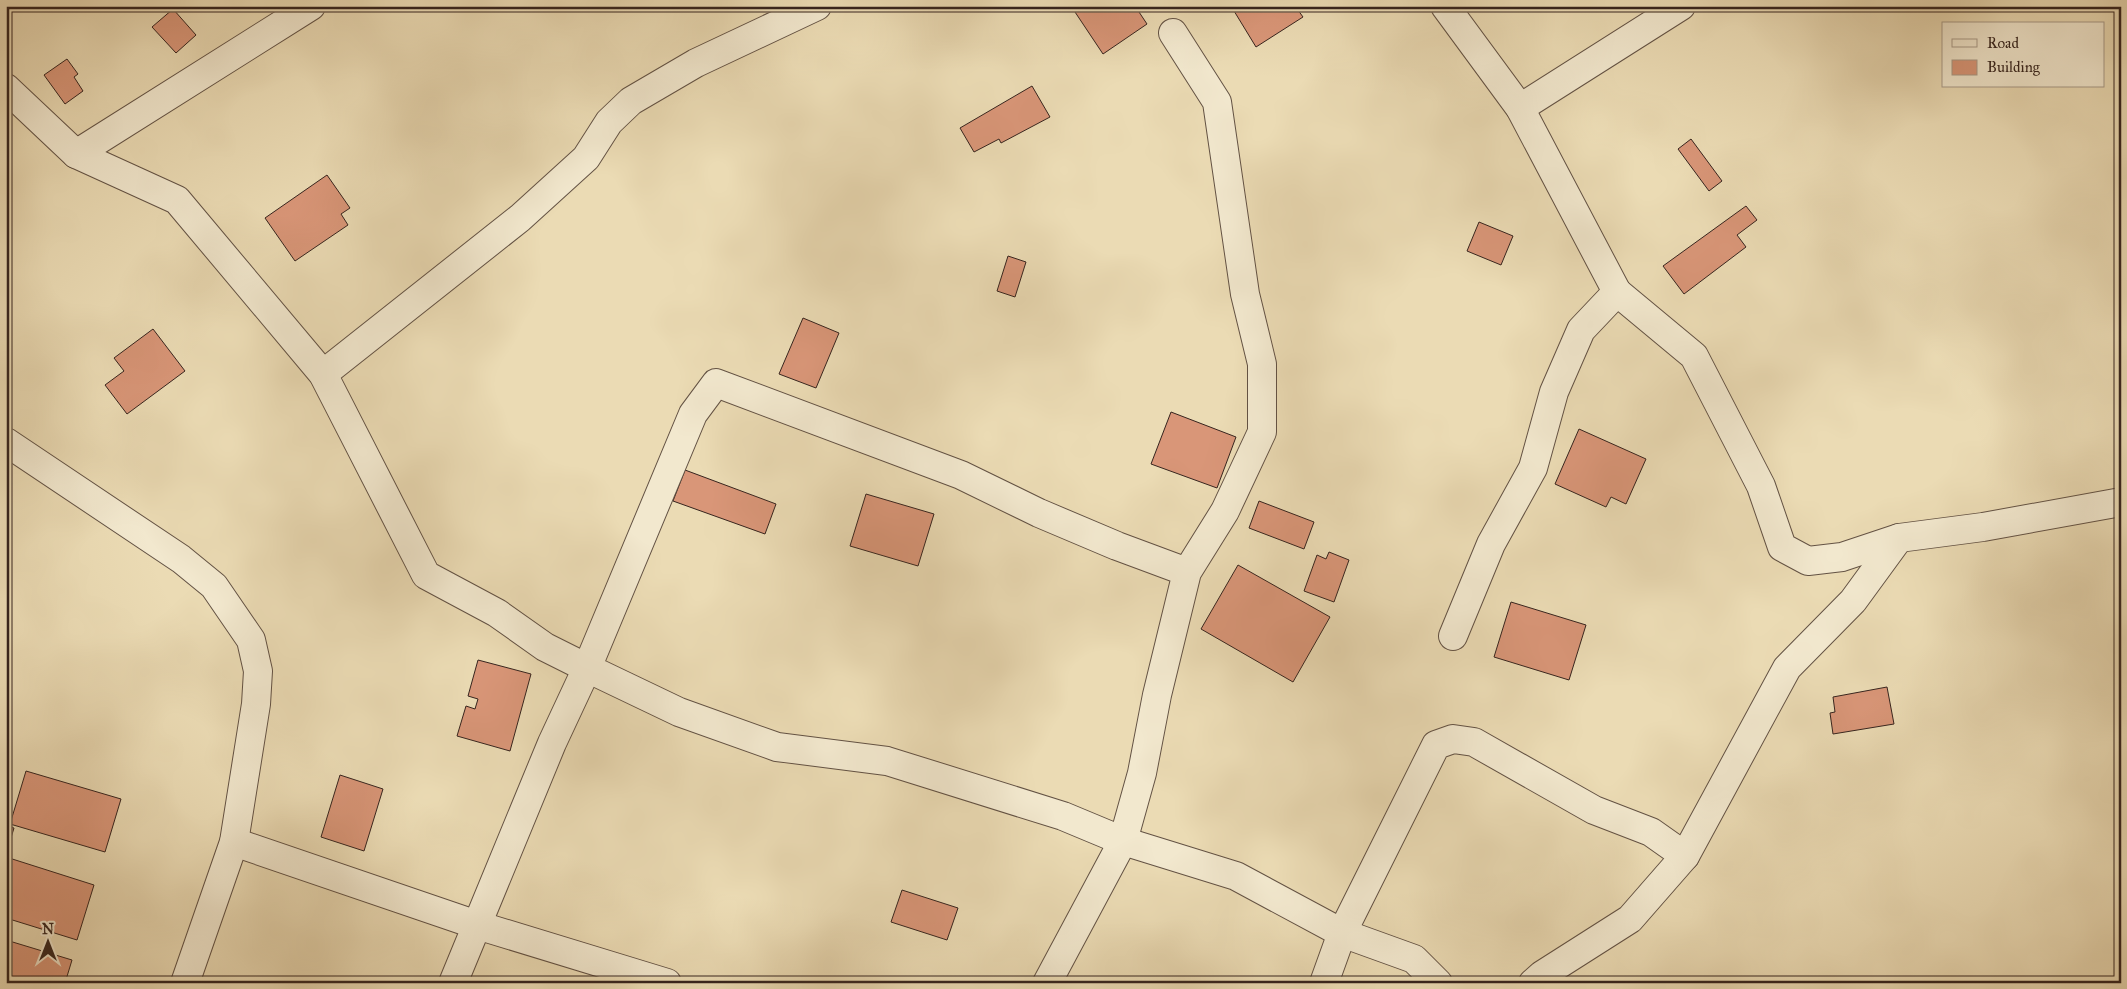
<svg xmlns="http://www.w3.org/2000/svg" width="2127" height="989" viewBox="0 0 2127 989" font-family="'IM FELL Great Primer',serif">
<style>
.building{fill:#d99678;stroke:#36241e}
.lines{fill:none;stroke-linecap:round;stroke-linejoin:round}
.street-casing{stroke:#635244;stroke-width:30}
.street{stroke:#f2e8ce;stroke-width:28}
</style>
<rect width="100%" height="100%" fill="#ebdbb4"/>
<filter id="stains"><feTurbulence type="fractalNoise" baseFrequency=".004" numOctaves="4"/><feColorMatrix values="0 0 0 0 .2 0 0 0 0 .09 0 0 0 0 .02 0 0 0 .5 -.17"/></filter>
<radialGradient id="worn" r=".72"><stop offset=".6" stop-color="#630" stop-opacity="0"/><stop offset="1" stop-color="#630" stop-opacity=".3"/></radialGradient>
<g class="building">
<path d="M1071,6H1135L1147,24L1103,54Z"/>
<path d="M1231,6H1295L1303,17L1256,47Z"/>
<path d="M173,9L196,35L176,53L152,27Z"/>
<path d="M67,59L78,74L74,77L83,91L65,104L44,75Z"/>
<path d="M1032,86L1050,117L1001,143L999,139L974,152L960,128Z"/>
<path d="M1691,139L1722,181L1709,191L1678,149Z"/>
<path d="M327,175L350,208L341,214L348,225L295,261L265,218Z"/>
<path d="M1746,206L1757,220L1737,235L1746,247L1684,294L1663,266Z"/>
<path d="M1479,222L1513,236L1501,265L1467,251Z"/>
<path d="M1008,256L1026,262L1015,297L997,291Z"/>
<path d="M803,318L839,333L816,388L779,374Z"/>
<path d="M153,329L185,371L127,414L105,385L124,371L114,358Z"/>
<path d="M1171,412L1236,437L1217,488L1151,464Z"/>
<path d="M1579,429L1646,459L1626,504L1611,497L1606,507L1555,484Z"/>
<path d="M685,470L776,504L765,534L673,501Z"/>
<path d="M866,494L934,514L918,566L850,546Z"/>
<path d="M1259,501L1314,522L1304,549L1249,528Z"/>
<path d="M1329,552L1349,560L1334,602L1304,591L1317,555L1326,559Z"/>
<path d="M1238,565L1330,617L1293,682L1201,629Z"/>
<path d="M1511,602L1586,625L1569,680L1494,657Z"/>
<path d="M478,660L531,674L510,751L457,736L466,706L475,709L478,699L468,696Z"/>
<path d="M1887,687L1894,724L1833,734L1830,713L1835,712L1833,697Z"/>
<path d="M26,771L121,799L105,852L10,824Z"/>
<path d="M340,775L383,789L364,851L321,837Z"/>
<path d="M6,826L14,828L6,854Z"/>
<path d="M6,857L94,885L77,940L6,918Z"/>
<path d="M902,890L958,908L947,940L891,922Z"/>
<path d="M6,940L72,960L65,983H6Z"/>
</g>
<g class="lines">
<g class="street-casing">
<g id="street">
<path d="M1445,6L1520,108L1617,292"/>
<path d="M1173,33L1217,102L1245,294L1262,364V432L1225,511L1187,572L1157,695L1142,773L1123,841L1063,816L887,761L777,747L679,712L587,668L693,414L716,383L961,475L1039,513L1117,546L1187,572"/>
<path d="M6,88L76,154L177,200L323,374L426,575L497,613L545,647L587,668L552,743L453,983"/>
<path d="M1520,108L1681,6"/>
<path d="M76,154L311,6"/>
<path d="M323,374L520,218L586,158L609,122L631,101L696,63L817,6"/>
<path d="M6,442L181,559L214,586L251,640L258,671L256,704L234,842L185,983"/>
<path d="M1453,636L1491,544L1533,468L1554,392L1581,330L1617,292L1694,356L1761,486L1782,547L1808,561L1842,557L1899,538L1983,527L2121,502"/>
<path d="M234,842L477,925L667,983"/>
<path d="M1047,983L1123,841L1236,876L1342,933L1414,959L1438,983"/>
<path d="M1324,983L1342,933L1436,745L1453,739L1474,742L1594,810L1651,832L1685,856"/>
<path d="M1533,983L1542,975L1630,919L1685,856L1787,668L1853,601L1899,538"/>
</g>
</g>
<use href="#street" class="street"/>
</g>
<rect width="2127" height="989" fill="none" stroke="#ebdbb4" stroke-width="25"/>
<rect x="8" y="8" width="2112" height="974" fill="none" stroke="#36241e" stroke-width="2.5"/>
<rect x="12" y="12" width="2102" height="964" fill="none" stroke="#36241e"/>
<rect x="1942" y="22" width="162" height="65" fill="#f2e8ce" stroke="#a79a88"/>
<rect x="1952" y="39" width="25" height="8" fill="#f2e8ce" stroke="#a79a88"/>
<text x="1987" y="48" font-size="15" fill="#36241e">Road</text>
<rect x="1952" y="60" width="25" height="15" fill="#d99678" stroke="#a79a88"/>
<text x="1987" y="72" font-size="15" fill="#36241e">Building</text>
<g transform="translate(48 942)" stroke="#f2e8ce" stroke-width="4" paint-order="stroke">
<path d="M0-4L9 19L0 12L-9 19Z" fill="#36241e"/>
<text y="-8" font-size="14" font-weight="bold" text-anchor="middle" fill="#36241e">N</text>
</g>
<rect width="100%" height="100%" filter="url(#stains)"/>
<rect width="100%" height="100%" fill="url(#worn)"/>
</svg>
